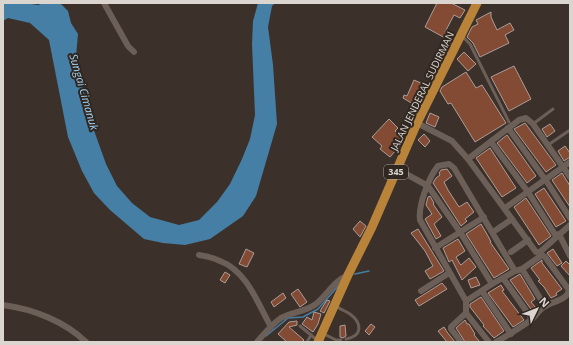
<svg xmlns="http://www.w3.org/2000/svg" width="573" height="345" viewBox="0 0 573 345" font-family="'Open Sans',sans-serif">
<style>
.water{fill:#467fa6}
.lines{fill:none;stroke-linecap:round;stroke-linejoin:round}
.stream{stroke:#467fa6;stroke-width:1.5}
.building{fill:#834a34;stroke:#ac9d98}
.lane{stroke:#6b5f58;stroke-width:3}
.street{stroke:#6b5f58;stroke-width:6}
.primary{stroke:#b98439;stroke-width:9}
.labels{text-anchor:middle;stroke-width:4;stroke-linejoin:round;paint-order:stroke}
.shield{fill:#312721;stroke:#a8a19c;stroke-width:1}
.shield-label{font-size:9px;font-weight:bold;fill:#dbd5d0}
.street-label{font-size:10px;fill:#dbd5d0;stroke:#312721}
.water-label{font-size:11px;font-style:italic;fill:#a1d0f2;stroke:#312721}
</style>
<rect width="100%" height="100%" fill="#3b312a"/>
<path class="water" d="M3,3H25L38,5L43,3H60L68,11L71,23L78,34L76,56L81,73L87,111L106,164L117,186L132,203L150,217L179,225L199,220L217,202L230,184L242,159L250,139L255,115L252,44L253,21L258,3H275L272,6L268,27L273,65L277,124L256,196L243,216L210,239L185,245L163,243L144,239L110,210L94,193L82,171L68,137L49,40L30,23L8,18L3,21Z"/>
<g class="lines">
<g class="stream">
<path d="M355,274L369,271"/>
<path d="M266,336L288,318L303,317L318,309L339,285"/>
</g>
</g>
<g class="building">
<path d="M437,3H451L465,10L460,18L454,15L445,32L450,35L447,39L425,27Z"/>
<path d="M491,12V17L497,30L510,23L514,30L505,35L509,43L480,57L473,43L467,37L472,27L478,24L476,20Z"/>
<path d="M464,52L476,64L468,71L457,59Z"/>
<path d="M514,66L531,99L509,111L491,77Z"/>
<path d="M466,72L476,88L482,85L506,123L475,142L451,103L448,104L440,91L442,87Z"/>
<path d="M414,80L423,84L413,104L403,98L404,95L407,96Z"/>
<path d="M430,113L439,117L435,127L426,123Z"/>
<path d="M389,119L398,128L395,131L404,138L402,143L390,157L380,149L382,146L372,137Z"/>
<path d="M525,123L556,165L546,172L514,129Z"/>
<path d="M550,124L555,131L547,137L542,129Z"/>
<path d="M424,134L430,141L425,147L418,140Z"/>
<path d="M507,135L536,176L527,183L497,143Z"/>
<path d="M565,146L570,153V157L564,161L558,151Z"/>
<path d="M490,148L516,188L502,197L476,158Z"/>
<path d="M447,169L452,176L444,182L448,190L459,207L467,202L474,212L465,219L467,221L461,226L433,183L436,178L440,175L439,173L441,170Z"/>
<path d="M562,173L570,186V207L552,180Z"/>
<path d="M544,188L566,221L556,227L535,194Z"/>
<path d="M430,196L434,203L433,204L442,217L434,224L441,236L436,239L425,219L432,214L426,205L428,197Z"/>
<path d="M526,198L551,236L539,245L514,207Z"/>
<path d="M360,221L366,226L360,237L353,229Z"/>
<path d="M481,224L488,236L491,242H490L509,269L494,278L466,234Z"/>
<path d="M418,229L444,271L430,279L425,271L433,266L425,251L411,233Z"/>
<path d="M458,239L465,251L456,257L460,264L461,265L469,258L476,267L462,280L452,260L449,262L443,248Z"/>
<path d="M246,249L254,253L247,267L239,264Z"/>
<path d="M553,249L562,263L557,266L547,253Z"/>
<path d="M542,260V263L562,289L556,293L557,295L551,298L544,287L538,281L540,280L531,268Z"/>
<path d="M566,261L570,265V276L561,266Z"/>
<path d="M225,272L230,275L225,283L220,280Z"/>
<path d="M520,274L535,299L531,302L536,308L533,312L510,280Z"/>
<path d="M476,277L480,285L471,288L468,280Z"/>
<path d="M442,283L447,289L419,306L415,300Z"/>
<path d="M501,285L504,290L502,291L524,320L513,327L488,293Z"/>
<path d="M298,289L307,302L300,307L291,294Z"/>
<path d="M283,293L286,298L274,307L271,302Z"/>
<path d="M481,297L504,331L494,338L483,326L484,325L470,307V304Z"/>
<path d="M327,300L330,301L324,313L320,311Z"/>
<path d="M314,312L321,314L318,324L313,332L302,324L307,317L312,320Z"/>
<path d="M465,320L467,324H469L475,334L474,335L480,342H465L456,328Z"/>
<path d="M297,321V325L289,327L304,340L302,342H287L278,334L289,322Z"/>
<path d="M371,324L375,327L369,335L365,331Z"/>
<path d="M345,325L346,336L343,338L340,337V326Z"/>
<path d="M444,327L447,332L455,342H447L438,331Z"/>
</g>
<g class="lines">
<g class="lane">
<path d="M462,36L470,44L509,122"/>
<path d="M533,124L553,109"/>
<path d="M548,145L570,130"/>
<path d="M336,306C340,309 345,311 350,314C362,323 363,336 346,339"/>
<path d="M300,326L317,340"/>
<path d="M324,334L336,340H341"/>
<path d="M307,342L311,335"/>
</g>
<g class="street">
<path d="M104,3L128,46L134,52"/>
<path d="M417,123L452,141L468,159L536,252H540L570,225"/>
<path d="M508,128L547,182L570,218"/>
<path d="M491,142L528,192L556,236"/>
<path d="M468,159L519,120L526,118L533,124L570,177"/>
<path d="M397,169L428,186L460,232L492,284"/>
<path d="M505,208L570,162"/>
<path d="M496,230L512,219"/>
<path d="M559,234L570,256"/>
<path d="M435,248L484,217"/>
<path d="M511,252L528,240"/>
<path d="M199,255C206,256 214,258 220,261C247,271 258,304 271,327"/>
<path d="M522,269L545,306"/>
<path d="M503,278L532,319"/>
<path d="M421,291L449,273"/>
<path d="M482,291L511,334"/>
<path d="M466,301L492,284L515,271L522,269L542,255L545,257L569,290C567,301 552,301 544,307C539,310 536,316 531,320C520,328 508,335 496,342"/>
<path d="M3,305C33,309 64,321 86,342"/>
<path d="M257,342C264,334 272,324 281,318C292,312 305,312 316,304C327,295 334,281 348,275"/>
<path d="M461,342L451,329V327L466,313"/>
<path d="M489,342L466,313V301L420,220C418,205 429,177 438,166L449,164L454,168L515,271"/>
</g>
<path class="primary" d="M318,342L348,275L372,227L417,123L477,3"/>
</g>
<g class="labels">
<rect class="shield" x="384" y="165" width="24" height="14" rx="3"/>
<g class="shield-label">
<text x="396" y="175">345</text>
</g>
<g class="street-label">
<text transform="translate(422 91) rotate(-64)" y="4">JALAN JENDERAL SUDIRMAN</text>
</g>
<g class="water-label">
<text transform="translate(84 92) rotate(74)" y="4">Sungai Cimanuk</text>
</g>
</g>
<rect width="573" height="345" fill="none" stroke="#dbd5d0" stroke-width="8"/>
<g transform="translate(537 309) rotate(47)" stroke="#312721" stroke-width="3" paint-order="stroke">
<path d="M0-3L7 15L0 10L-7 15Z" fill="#dbd5d0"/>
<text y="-6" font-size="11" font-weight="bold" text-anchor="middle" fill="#dbd5d0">N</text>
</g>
</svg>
